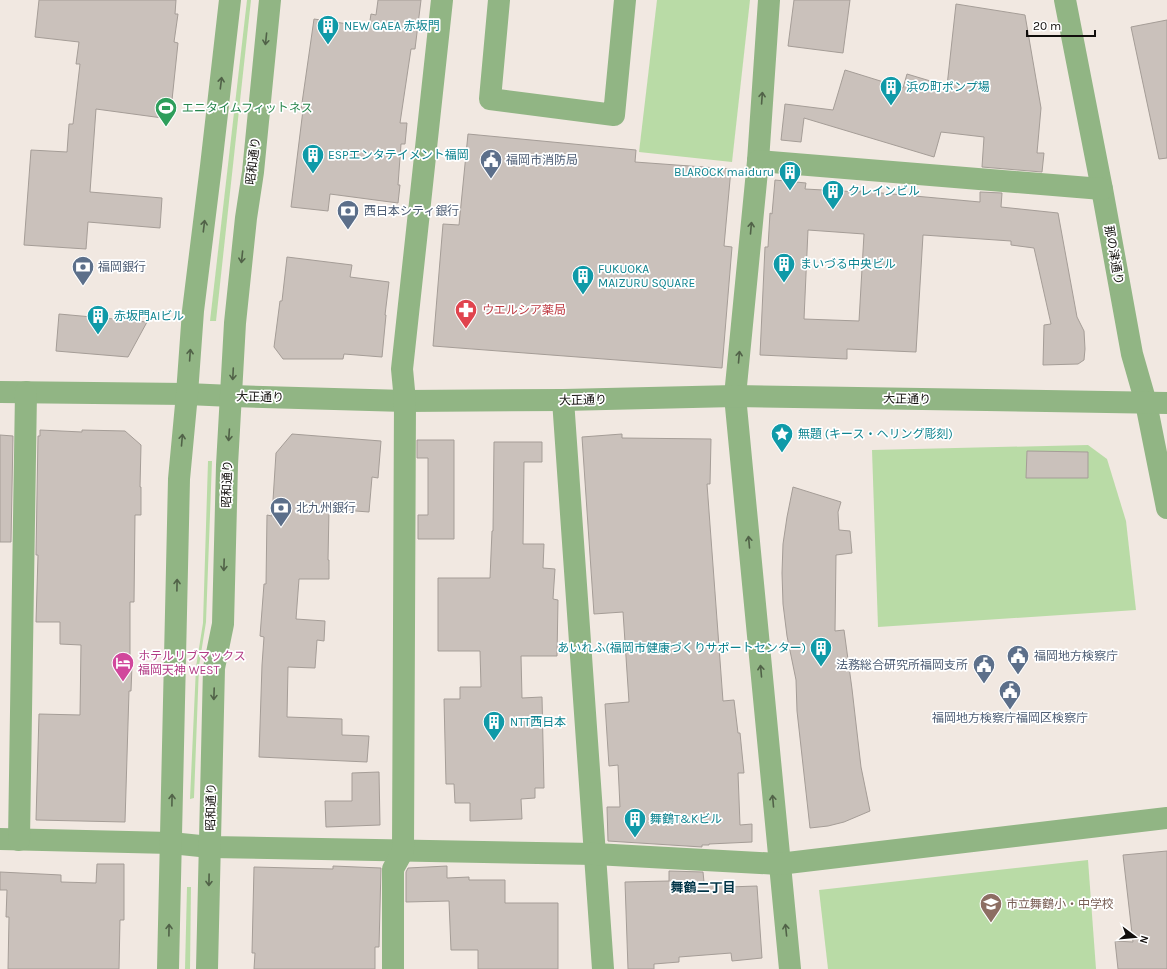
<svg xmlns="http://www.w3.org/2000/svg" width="1167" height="969" viewBox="0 0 1167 969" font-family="Karla,'Noto Sans JP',sans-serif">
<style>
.green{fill:#b9dba6}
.building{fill:#cac1bb;stroke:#a59d97;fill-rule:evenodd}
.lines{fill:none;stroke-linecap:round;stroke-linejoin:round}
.minor{stroke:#91b584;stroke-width:22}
.oneway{stroke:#516248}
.labels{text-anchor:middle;stroke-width:3.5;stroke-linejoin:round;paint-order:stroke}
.culture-label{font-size:12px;fill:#0d838f;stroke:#fff;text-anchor:start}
.leisure-label{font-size:12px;fill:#27864d;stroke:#fff;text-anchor:start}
.service-label{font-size:12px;fill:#4e5e75;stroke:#fff;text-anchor:start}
.street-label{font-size:12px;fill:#110e0c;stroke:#fff}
.health-label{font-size:12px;fill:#be3a42;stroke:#fff;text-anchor:start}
.hotel-label{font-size:12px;fill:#b23c85;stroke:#fff;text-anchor:start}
.education-label{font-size:12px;fill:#785e54;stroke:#fff;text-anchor:start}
.neighbourhood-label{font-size:13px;font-weight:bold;fill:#003447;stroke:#fff}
</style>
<rect width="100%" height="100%" fill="#f1e8e1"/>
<g class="green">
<path d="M247,0H251L216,321H210Z"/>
<path d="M657,0H750L732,162L639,152Z"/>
<path d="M1088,445L1107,459L1126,521L1136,610L878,627L872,450Z"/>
<path d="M208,461H212L206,622L199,666L194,798L190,799L196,667L203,623Z"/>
<path d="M1088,860L1096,969H828L819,890Z"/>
<path d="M187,887H191L190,969H185Z"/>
</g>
<g class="building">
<path d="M39,0H176L175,14H178L174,42L178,43L170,119L96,109L90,192L162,198L160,228L88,222L86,249L24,245L31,150L67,152L69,124H73L80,64H76L79,42L35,37Z"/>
<path d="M378,0H421L415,49H411L400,123H407L405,144H401L398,185H400L398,203L330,194L328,211L291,207L303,110H301L314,19L369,27L371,14L376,15Z"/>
<path d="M794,0H850L843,53L788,46Z"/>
<path d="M956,4L1025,15L1041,108L1037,153H1044L1042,172L982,167L984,137L941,132L934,157L804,118L801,142L781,140L785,104L833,110L845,70L903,88L907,74L947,86Z"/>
<path d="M1167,20V158L1159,159L1131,27Z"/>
<path d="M468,134L636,150L635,162L731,169L724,246L732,247L722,368L433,346L443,224L459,225Z"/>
<path d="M775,180L806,183L805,189L860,192V191L980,202V192L1002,193L1001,207L1058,213L1077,317L1084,331L1085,349L1084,360L1078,364L1043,365L1044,325L1051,324L1034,248L1011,245V241L923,235L916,352L847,349V359L760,355L765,247H768L770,213L772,214ZM808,230L864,234L859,321L804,319Z"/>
<path d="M287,257L352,265L350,277L389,282L385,315H386L382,357L344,354L343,359H283L274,347L280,301H282Z"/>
<path d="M59,314L147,322L128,357L56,351Z"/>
<path d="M40,430L82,432V430L125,431L141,445L140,487H141V515H135L134,602H130V665H132L131,691H129L125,822L36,820L39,714L80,715L81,645L60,644V622H36L38,555H36L38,436H40Z"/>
<path d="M292,434L381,441L378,478L372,477L369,512L329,509L328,560H329V579H299L296,619L325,621L324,641L317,640L315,668L288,667L287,717L342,719V735L369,736L367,762L259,757L262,665L264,637L260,636L264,584H266L267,515L272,516L276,453Z"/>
<path d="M622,434V438L711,439L710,484H707L723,701L734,700L738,733H740L744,773H738L740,825L752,824V842L709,844V845H702V847L608,841L607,807H620L618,765L609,766L605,704L629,702L623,612L594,614L582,437Z"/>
<path d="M0,435L13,436L11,542H0Z"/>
<path d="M417,440H454V539H418V515H428V458H417Z"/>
<path d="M494,442H542V462H524L523,544H544L543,568L555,569L553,599L558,600L557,656H521L522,698L542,697L544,788H535V798L521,799L522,819L470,821V803H455L454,784H446L444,699H460V687H481L480,651H438V578H490L492,531H493Z"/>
<path d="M1027,451L1088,452V478H1026Z"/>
<path d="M793,487L841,502L838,512L839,530L850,531L852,553L836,555L835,631L844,630L852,689L861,767L870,811L844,822L828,826L810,828L797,711L796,680L787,636L783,604L782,573L783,544L787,517Z"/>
<path d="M379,772L380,825L326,827L325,801H352V773Z"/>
<path d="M1167,851V969H1118L1115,941L1133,942L1123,855Z"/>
<path d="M97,864H124V920H120L119,969H8L9,917H6L7,890H0V872L61,875V882L96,883Z"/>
<path d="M333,866L381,868L379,947H375V969H254L255,953H252L254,867L333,869Z"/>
<path d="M447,866V878L469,877V880H505V903H558V969H478V950H451L449,901L406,902V872L408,868Z"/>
<path d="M669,871L703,872L704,882L728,881V887L757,886L762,958L732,961L731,953L679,957V962L654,964V969H628L625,882L669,881Z"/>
</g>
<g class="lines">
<g class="minor">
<path d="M499,0L490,99L614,115L625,0"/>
<path d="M769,0L758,161L735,396L790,969"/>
<path d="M1065,0L1102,189L1132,354L1146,403L1167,508"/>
<path d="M758,161L1102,189"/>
<path d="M0,392L187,394L232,396L405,401L563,400L735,396L1167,403"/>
<path d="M563,400L603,969"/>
<path d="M0,839L171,843L210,847L595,854L779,864L1167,818"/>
<path d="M19,840L26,392"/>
<path d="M168,969L179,479L187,394L193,311L211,166L230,0"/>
<path d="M207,969L214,668L223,624L227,465L235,323L246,218L253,172L270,0"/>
<path d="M393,969V869L403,851L405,401L402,369L442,0"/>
</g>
</g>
<defs><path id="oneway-shaft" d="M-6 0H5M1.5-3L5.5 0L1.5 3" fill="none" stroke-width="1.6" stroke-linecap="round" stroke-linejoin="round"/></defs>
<g class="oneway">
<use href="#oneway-shaft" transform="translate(266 39) rotate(96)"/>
<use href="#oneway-shaft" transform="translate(221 83) rotate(-83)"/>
<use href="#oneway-shaft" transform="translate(762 98) rotate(-86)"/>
<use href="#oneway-shaft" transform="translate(204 226) rotate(-83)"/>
<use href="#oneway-shaft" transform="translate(751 228) rotate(-85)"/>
<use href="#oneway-shaft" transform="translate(242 257) rotate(96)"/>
<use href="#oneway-shaft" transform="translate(190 355) rotate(-86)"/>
<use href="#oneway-shaft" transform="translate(739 357) rotate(-85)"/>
<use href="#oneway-shaft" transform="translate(233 374) rotate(93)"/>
<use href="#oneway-shaft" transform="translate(229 435) rotate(94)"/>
<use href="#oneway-shaft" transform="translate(182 440) rotate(-85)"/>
<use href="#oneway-shaft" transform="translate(749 542) rotate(-95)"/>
<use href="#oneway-shaft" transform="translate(224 565) rotate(92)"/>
<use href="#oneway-shaft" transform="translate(177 585) rotate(-89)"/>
<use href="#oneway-shaft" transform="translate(761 671) rotate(-95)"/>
<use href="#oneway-shaft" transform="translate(214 694) rotate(92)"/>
<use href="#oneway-shaft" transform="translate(172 800) rotate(-89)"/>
<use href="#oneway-shaft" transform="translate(773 801) rotate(-95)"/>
<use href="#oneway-shaft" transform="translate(209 880) rotate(91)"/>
<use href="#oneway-shaft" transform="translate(169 930) rotate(-89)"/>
<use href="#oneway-shaft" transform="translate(786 930) rotate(-96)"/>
</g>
<defs>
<g id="building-pin" transform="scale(1.15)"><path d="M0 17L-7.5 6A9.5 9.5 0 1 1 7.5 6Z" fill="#0f9aa8" stroke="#fff"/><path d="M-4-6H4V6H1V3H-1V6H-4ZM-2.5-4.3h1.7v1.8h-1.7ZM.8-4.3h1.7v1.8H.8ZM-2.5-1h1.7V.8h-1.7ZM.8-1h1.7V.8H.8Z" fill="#fff"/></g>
<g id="stadium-pin" transform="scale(1.15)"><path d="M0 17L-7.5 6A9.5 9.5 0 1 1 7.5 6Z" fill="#2e9e5b" stroke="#fff"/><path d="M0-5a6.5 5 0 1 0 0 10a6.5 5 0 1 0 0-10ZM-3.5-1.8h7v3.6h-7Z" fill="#fff"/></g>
<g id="civic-pin" transform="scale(1.15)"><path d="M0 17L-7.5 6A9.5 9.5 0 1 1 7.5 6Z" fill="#5c6f8a" stroke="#fff"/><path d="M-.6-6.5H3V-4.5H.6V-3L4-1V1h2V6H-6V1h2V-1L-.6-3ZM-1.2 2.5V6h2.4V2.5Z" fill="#fff"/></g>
<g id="bank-pin" transform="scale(1.15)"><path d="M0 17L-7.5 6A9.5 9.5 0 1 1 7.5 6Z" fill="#5c6f8a" stroke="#fff"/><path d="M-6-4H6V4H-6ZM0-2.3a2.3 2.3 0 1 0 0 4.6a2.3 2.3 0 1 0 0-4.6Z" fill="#fff"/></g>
<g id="pharmacy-pin" transform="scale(1.15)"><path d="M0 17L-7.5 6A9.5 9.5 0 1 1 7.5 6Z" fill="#e0444e" stroke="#fff"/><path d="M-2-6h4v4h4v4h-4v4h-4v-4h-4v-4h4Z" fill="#fff"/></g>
<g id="sight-pin" transform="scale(1.15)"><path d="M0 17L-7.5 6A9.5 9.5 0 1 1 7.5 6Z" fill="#0f9aa8" stroke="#fff"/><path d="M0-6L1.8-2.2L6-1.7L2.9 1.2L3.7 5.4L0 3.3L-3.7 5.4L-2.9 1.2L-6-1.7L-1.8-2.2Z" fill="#fff"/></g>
<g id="hotel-pin" transform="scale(1.15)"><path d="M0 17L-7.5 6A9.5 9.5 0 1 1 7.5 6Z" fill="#d1479c" stroke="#fff"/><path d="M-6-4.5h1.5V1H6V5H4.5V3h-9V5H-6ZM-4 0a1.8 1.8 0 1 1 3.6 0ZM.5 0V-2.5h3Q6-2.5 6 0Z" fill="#fff"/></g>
<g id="school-pin" transform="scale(1.15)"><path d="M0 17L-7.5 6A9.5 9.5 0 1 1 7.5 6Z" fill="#8d6e63" stroke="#fff"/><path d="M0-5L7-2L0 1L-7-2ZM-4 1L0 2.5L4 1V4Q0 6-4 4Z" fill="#fff"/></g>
</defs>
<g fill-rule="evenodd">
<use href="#building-pin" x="328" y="26"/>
<use href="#building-pin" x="891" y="87"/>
<use href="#stadium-pin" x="166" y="108"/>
<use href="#building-pin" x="313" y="155"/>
<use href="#civic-pin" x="491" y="160"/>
<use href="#building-pin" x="790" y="172"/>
<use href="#building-pin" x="833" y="191"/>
<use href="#bank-pin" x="348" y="211"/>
<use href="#building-pin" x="784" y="264"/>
<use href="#bank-pin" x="83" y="267"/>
<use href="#building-pin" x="583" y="276"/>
<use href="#pharmacy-pin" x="466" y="310"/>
<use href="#building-pin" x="98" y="316"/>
<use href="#sight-pin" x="782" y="434"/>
<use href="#bank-pin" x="281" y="508"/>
<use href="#building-pin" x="821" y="648"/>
<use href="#civic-pin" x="1018" y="656"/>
<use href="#hotel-pin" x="123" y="663"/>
<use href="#civic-pin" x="984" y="665"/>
<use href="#civic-pin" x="1010" y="691"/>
<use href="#building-pin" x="494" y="722"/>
<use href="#building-pin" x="635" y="819"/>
<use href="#school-pin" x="991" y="904"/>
</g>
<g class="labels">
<g class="culture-label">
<text x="344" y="30">NEW GAEA 赤坂門</text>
<text x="906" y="91">浜の町ポンプ場</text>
<text x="328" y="159">ESPエンタテイメント福岡</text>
<text x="774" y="176" text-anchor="end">BLAROCK maiduru</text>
<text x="848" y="195">クレインビル</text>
<text x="800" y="268">まいづる中央ビル</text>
<text x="598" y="273">FUKUOKA<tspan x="598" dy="14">MAIZURU SQUARE</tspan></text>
<text x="114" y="320">赤坂門AIビル</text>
<text x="798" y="438">無題 (キース・ヘリング彫刻)</text>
<text x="806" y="652" text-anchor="end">あいれふ(福岡市健康づくりサポートセンター)</text>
<text x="510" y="726">NTT西日本</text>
<text x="650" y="823">舞鶴T&amp;Kビル</text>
</g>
<g class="leisure-label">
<text x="182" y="112">エニタイムフィットネス</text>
</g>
<g class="service-label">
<text x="506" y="164">福岡市消防局</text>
<text x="364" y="215">西日本シティ銀行</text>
<text x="98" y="271">福岡銀行</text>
<text x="296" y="512">北九州銀行</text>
<text x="1034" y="660">福岡地方検察庁</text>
<text x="968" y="669" text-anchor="end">法務総合研究所福岡支所</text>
<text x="1010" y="722" text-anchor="middle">福岡地方検察庁福岡区検察庁</text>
</g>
<g class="street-label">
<text transform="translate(253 161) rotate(-83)" y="4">昭和通り</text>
<text transform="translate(1114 255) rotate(80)" y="4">那の津通り</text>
<text transform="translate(260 397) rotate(1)" y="4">大正通り</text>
<text transform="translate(907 399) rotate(1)" y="4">大正通り</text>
<text transform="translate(583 400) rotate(-1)" y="4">大正通り</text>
<text transform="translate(227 484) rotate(-88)" y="4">昭和通り</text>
<text transform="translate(211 807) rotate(-89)" y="4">昭和通り</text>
</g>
<g class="health-label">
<text x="482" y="314">ウエルシア薬局</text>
</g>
<g class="hotel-label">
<text x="138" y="660">ホテルリブマックス<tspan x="138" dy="14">福岡天神 WEST</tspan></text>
</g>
<g class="education-label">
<text x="1006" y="908">市立舞鶴小・中学校</text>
</g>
<g class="neighbourhood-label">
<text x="703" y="892">舞鶴二丁目</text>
</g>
</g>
<g transform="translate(1135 937) rotate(106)" stroke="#ffffff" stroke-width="3" paint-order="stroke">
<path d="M0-3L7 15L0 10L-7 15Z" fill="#110e0c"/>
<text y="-6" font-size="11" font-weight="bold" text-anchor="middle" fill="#110e0c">N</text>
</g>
<path d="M1027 30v6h68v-6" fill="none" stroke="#110e0c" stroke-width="2"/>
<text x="1033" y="30" font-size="12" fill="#110e0c" stroke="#ffffff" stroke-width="3" paint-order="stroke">20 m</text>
</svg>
